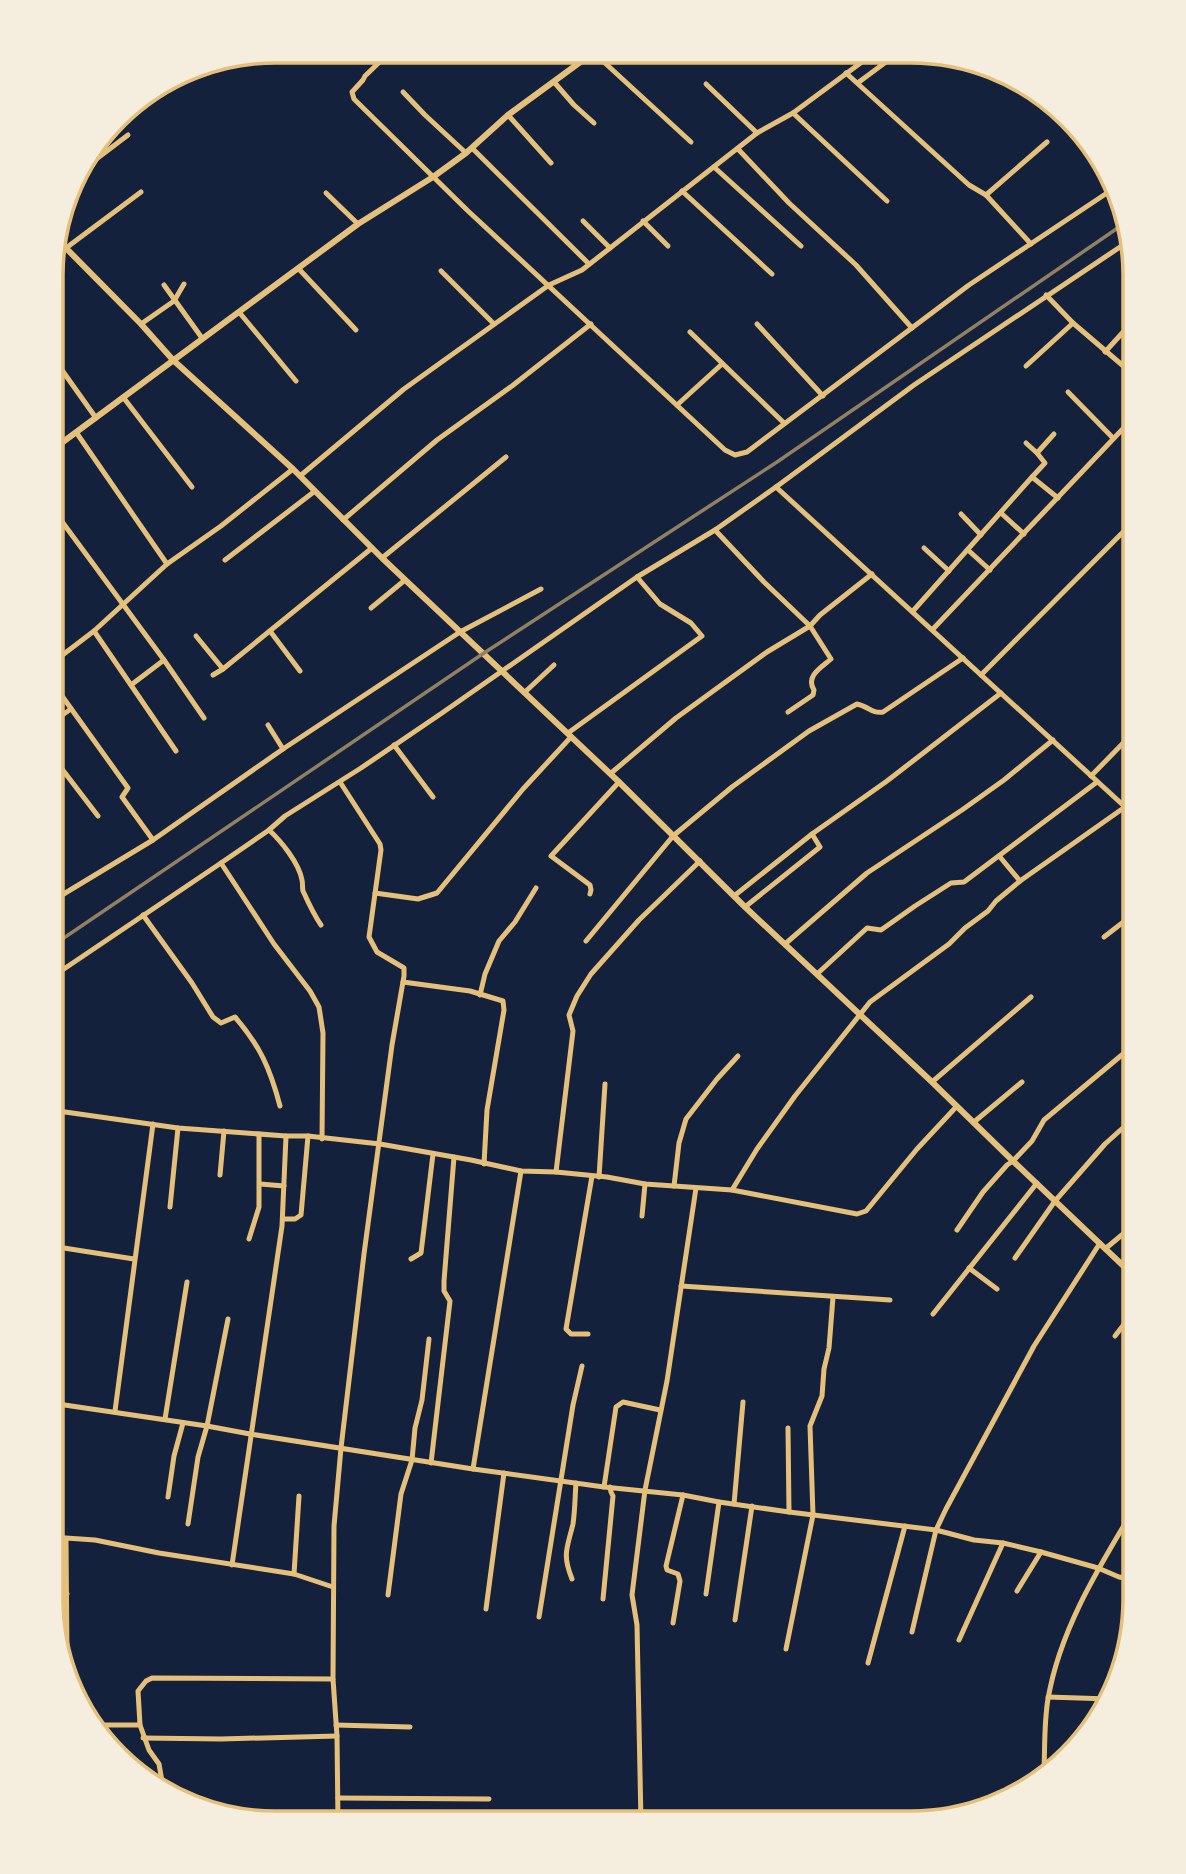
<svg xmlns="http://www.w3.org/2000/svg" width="1186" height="1874" viewBox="0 0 1186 1874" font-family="Literata,serif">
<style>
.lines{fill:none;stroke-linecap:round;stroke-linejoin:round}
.minor{stroke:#e5c07b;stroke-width:5}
.tertiary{stroke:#e5c07b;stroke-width:6}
.rail{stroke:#918062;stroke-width:3.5}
.rim{fill:none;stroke:#e5c07b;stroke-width:3.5}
</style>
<rect width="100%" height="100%" fill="#14213d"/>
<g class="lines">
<g class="minor">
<path d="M391,51L365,76L363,80L352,92L354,99L467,210L725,450L735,455L747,452L969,285L1116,187"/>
<path d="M593,52L691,142"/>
<path d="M846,73L969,185L986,195L1031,244"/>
<path d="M554,82L574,105L594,123"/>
<path d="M859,82L898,53"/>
<path d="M706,84L757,133"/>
<path d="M403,92L425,115L466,153"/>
<path d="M793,113L887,201"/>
<path d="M508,115L551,163"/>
<path d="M472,148L589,264"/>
<path d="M738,149L789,203L856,265L912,328"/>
<path d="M714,167L801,246"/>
<path d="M74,176L128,135"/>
<path d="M682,191L772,274"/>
<path d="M326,193L358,224"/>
<path d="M986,195L1047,142"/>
<path d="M583,221L610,248"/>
<path d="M643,221L668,246"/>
<path d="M66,248L141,192"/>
<path d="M298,268L356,330"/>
<path d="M441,271L494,324"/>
<path d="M164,285L202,338"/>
<path d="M1046,295L1073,323L1135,376"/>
<path d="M239,312L296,381"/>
<path d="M141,324L174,301L184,284"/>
<path d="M757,324L823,396"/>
<path d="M690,332L784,423"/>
<path d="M1105,352L1135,319"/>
<path d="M52,356L96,418"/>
<path d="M1026,366L1073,323"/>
<path d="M1068,392L1113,438"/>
<path d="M123,397L192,487"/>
<path d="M677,405L722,364"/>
<path d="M76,432L167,564"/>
<path d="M1026,443L1037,453"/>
<path d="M300,476L404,389L549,285L582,270L757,133L793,113L874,53"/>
<path d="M1032,477L1045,463L1037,453L1054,434"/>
<path d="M776,487L1135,816"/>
<path d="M52,508L164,660L204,718"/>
<path d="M1001,513L1024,534"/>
<path d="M961,514L981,535"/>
<path d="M343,520L437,440L512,386L591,324"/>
<path d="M715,530L764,582L810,626L831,659C822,667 805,676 814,690L813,695L788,712"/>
<path d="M924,548L949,571"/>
<path d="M968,550L990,570"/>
<path d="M382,558L506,457"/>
<path d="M225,560L315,491"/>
<path d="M371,608L405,580"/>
<path d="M913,611L1032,477L1058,498"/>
<path d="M933,629L1135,416"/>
<path d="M94,631L176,751"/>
<path d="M270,631L300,671"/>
<path d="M196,636L223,669"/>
<path d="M52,663L94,631L167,564L221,526L293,469"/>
<path d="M213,675L223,669L372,548"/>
<path d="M981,675L1135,520"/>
<path d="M52,682L128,788L122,797L153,840"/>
<path d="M131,685L164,660"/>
<path d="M525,692L554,665"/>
<path d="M52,722L71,709"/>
<path d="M268,725L283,749"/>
<path d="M568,733L702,636L691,623L660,604L637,577"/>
<path d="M394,745L433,797"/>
<path d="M52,756L98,816"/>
<path d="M610,774L676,718L767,652L810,626L820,615L872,574"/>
<path d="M1091,776L1135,731"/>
<path d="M269,830C281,841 299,863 302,880C303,884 302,887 303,891C308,902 314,915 321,925"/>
<path d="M1000,857L1020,881"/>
<path d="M221,863L274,944L310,991L319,1007L323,1033L322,1139"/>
<path d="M375,893L418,899L437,893L523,789L571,737"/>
<path d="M590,894L591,890L590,885L551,856L619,782"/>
<path d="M734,896L812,834L887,781L1001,693"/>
<path d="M52,901L153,840L283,749L460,632L541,589"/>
<path d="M745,907L820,847L812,834"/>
<path d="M143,915L192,983L213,1017L221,1023L235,1017C260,1046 270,1068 280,1106"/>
<path d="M1104,937L1135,913"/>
<path d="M586,941L673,836L732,787L809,731L857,704C868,706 872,714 883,712L963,658"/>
<path d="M785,944L867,873L962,810L1004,780L1053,740"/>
<path d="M817,974L867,928L881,930L915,906L951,883L964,882L1097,782"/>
<path d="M52,977L221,863L269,830L285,816L361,768L442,713L637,577L715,530L776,487L914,385L1129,241"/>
<path d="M403,982L470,991L503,1001L504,1010L487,1110L484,1164"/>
<path d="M480,995L485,974L499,941L515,922L536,888"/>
<path d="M932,1082L1031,997"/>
<path d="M51,1110L178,1128L286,1136H308L380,1144L471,1160L521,1171L556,1172L607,1177L645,1184L732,1190L757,1149L795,1096L870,1002L949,944L965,928L988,911L996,901L1020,881L1125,807"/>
<path d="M974,1122L1022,1082"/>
<path d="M556,1172L573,1031L569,1015L577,996L591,974L639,920L700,861"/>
<path d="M220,1175L224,1131"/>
<path d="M599,1177L605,1084"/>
<path d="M260,1184L284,1186"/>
<path d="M674,1186L679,1143L686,1119L717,1079L738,1056"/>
<path d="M732,1190L857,1214L866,1211L917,1149L957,1106"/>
<path d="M170,1207L178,1128"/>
<path d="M642,1216L645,1184"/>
<path d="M283,1219H295L301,1215L308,1136"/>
<path d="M957,1230L983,1192L1007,1165L1013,1161L1032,1141L1044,1120L1135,1044"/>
<path d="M249,1239L259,1207V1134"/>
<path d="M51,1246L134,1259"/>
<path d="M1105,1249L1135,1224"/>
<path d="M1015,1258L1055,1201L1105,1144L1135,1117"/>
<path d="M411,1259L421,1253L433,1154"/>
<path d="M969,1268L997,1289"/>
<path d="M681,1286L890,1300"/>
<path d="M933,1314L1037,1183"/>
<path d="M588,1334H571L566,1329L592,1176"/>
<path d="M1115,1336L1135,1310"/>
<path d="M51,1403L207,1426L250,1434L473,1469L604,1487L683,1495L719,1502L789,1512L936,1530L974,1540L1003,1543L1041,1552L1098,1568L1119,1577L1135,1580"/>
<path d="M115,1411L153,1124"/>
<path d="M165,1419L187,1282"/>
<path d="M788,1428L789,1512"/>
<path d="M431,1463L450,1301L444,1291V1281L454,1157"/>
<path d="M473,1469L521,1171"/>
<path d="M604,1487L616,1407L623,1402L660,1410"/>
<path d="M168,1497L174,1456L183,1423"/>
<path d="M734,1504L743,1402"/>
<path d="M188,1524L198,1457L207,1426L228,1319"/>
<path d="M51,1537L95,1540L159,1553L294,1574L333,1587"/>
<path d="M66,1539L67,1658L69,1687"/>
<path d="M232,1565L282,1226L286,1136"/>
<path d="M294,1574L299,1496"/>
<path d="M572,1579C562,1554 567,1549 573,1524C575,1511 575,1496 576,1483"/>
<path d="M1017,1591L1041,1552"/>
<path d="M51,1592L67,1594"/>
<path d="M706,1594L719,1502"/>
<path d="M388,1595L401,1494L412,1460L415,1428L422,1400L429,1339"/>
<path d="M603,1599L613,1496L611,1492L610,1487"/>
<path d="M486,1609L504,1473"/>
<path d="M539,1617L573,1405L582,1366"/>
<path d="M735,1620L752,1506"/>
<path d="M673,1623L680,1581L678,1574L667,1570L666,1566L683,1495"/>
<path d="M912,1632L936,1530L946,1509L1034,1346L1100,1243"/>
<path d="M959,1640L1003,1543"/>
<path d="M786,1649L813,1515L810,1426L822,1396L824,1369L829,1348L833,1297"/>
<path d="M868,1663L905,1526"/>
<path d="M1048,1697L1109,1699"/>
<path d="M99,1725H140L149,1750L159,1764L163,1787"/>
<path d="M140,1725L138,1691L146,1681L152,1678L333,1679"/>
<path d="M336,1725L410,1727"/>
<path d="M143,1738L221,1739L337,1736"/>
<path d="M1044,1770C1045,1746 1044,1722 1048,1699C1060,1629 1099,1567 1135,1507"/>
<path d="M338,1798L489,1799"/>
<path d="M338,1822L337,1736L333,1679L334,1526L341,1448L364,1254L392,1045L404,976V968L377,952L369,937L381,850L380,844L340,782"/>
<path d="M641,1822L637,1625L632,1595L645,1490L667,1381L696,1188"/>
</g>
<g class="tertiary">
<path d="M55,237L141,324L173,360L293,469L382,558L619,782L745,907L932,1082L1013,1161L1135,1277"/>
<path d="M52,450L358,224L433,177L466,153L508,115L594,52"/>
</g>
<path class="rail" d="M52,946L484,653L777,462L1125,223"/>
</g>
<path d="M0 0H1186V1874H0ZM275 63H911A212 212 0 0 1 1123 275V1599A212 212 0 0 1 911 1811H275A212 212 0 0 1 63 1599V275A212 212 0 0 1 275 63Z" fill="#f5edde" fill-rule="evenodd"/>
<path class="rim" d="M275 63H911A212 212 0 0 1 1123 275V1599A212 212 0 0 1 911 1811H275A212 212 0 0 1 63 1599V275A212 212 0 0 1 275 63Z"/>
</svg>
